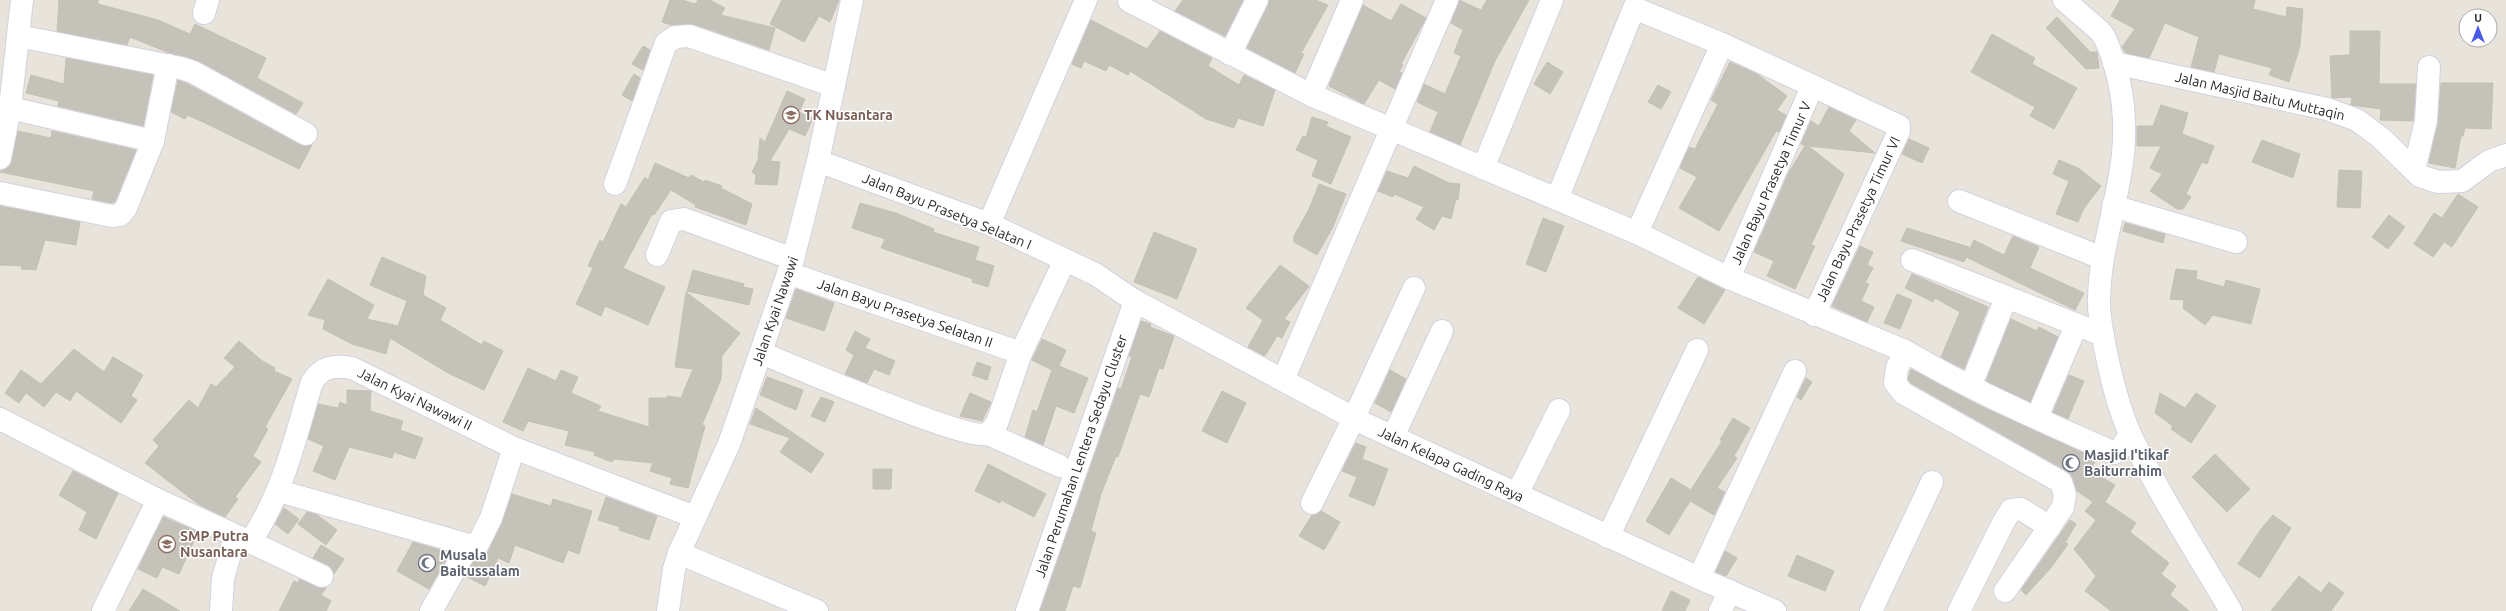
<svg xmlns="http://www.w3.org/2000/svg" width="2506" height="611" viewBox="0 0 2506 611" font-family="Ubuntu,sans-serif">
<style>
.building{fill:#c5c2ba;stroke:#c4c0b5}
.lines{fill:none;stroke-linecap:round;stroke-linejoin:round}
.street-casing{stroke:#d1d2e0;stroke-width:24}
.secondary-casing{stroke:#d1d2e0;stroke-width:24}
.street{stroke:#fff;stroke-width:22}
.secondary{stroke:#fff;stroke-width:22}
.labels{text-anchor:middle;stroke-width:3;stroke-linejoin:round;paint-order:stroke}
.street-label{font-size:14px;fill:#282828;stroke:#fff}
.education-label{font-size:14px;font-weight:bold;fill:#785e54;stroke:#fff;text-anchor:start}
.worship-label{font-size:14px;font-weight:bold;fill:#5b616d;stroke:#fff;text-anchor:start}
</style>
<rect width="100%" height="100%" fill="#e9e4db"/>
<g class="building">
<path d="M59,0H98V4L158,20L190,34L195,24L266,58L257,78L303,103L296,114L199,61L167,52L130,37L127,45L57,31Z"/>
<path d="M670,0H682L695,4L698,0H710L725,8L721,15L775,28L769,50L693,24L671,25L662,22Z"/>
<path d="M782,0H839L830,22L819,16L804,42L770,24Z"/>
<path d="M1183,0H1243L1225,36L1175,11Z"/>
<path d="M1269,0H1316L1328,5L1301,53L1304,54L1295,73L1247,48Z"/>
<path d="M1459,0L1481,10L1487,0H1529L1495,61L1460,145L1430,132L1438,112L1417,102L1424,84L1445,94L1461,56L1454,53L1463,30L1451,23Z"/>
<path d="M2120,0H2255L2253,9L2286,17L2287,7L2303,9L2300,46L2289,82L2269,75L2272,68L2219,54L2214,72L2191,67L2199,37L2165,23L2149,58L2126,53L2122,47L2135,29L2111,16Z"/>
<path d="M1401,4L1426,18L1401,64L1403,65L1399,72L1402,73L1395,89L1379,80L1364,104L1329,86L1363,5L1391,21Z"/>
<path d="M2057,17L2090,52H2097L2099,68L2086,69L2046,28Z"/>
<path d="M1091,20L1147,49L1160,31L1212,58L1208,66L1239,85L1244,75L1275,90L1263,126L1238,118L1234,128L1206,119L1130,71L1128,75L1109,65L1106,71L1084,61L1081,68L1072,64Z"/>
<path d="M2350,31H2380L2379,84H2416L2413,121L2380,120L2381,109L2351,105L2352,97L2332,98L2330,56L2350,55Z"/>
<path d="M1992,34L2035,58L2032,64L2077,88L2054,129L2030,116L2035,107L1971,72Z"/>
<path d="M643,46L650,50L643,70L632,64Z"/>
<path d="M66,58L153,75L143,126L58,106L59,101L26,93L31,75L64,84Z"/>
<path d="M1547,62L1563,72L1550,94L1534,84Z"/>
<path d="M1730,62L1757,74L1787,96L1777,110L1786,115L1779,132L1776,131L1719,231L1679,208L1697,177L1680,168L1689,147L1695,149L1718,104L1711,100Z"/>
<path d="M634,74L640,78L632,101L622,95Z"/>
<path d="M178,80L188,84L300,145H312L299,169L203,122L187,115L185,119L171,112Z"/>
<path d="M2441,83H2493L2491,129L2465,128L2463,136H2461L2455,168L2429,163L2438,122Z"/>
<path d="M1658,85L1671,92L1661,109L1648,102Z"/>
<path d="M787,91L805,99L799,112L813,118L805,136L789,129L770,161L780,162L777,185L755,184L756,175L752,172L758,160L760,138L765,142Z"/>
<path d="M2161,105L2188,113L2182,134L2214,146L2207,164L2202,162L2186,194L2191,197L2183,209H2177L2150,191L2162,174L2150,168L2161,146H2137V126H2153Z"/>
<path d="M1829,107L1856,120L1849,131L1875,153L1808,146L1844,174L1811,245L1815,246L1795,289L1767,276L1774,261L1754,252L1789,172L1805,146L1801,144L1811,121L1819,126Z"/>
<path d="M1312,117L1328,122L1326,126L1351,137L1331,184L1312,176L1318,160L1296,150L1303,136L1306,137Z"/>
<path d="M18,131L51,138L52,131L136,150L115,201L112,203L92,199L94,191L0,172L9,167L12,161Z"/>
<path d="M1909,139L1929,148L1922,163L1902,154Z"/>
<path d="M2262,140L2300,154L2293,178L2252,162Z"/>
<path d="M2059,160L2078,168L2101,186L2084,208L2078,222L2056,214L2069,181L2053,174Z"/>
<path d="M655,163L689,178L691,175L704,182L705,180L722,186L721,188L752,204L746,225L695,207L696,205L671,190L654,215L652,214L623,268L665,287L648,325L605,306L601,316L576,304L593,268L588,266L600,240L603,242L621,204L626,207L645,177L648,180Z"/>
<path d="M1414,166L1449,183L1460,184L1458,200L1456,199L1451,219L1442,216L1434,230L1416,219L1424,207L1394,194L1393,197L1378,191L1387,171L1408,178Z"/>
<path d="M2339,170L2362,171L2360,208L2337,207Z"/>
<path d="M1319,184L1346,194L1333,227L1317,255L1294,242V236L1309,209Z"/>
<path d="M2458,194L2478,207L2452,247L2444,242L2433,257L2414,244L2434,213L2442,218Z"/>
<path d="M860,203L896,213L934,229L933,232L979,247L975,260L994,266L988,287L972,282L973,279L881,248L885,239L852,228Z"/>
<path d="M0,206L80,222L76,245L45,240L36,270L21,269L22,266L0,265Z"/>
<path d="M2389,215L2405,227L2388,249L2372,237Z"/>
<path d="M1543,218L1564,226L1546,272L1526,264Z"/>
<path d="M2125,223L2165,234L2163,243L2123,231Z"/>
<path d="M1907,228L1969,247L1967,254L1974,240L2004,255L2013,236L2039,247L2030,268L2084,293L2075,310L1966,257L1964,262L1901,241Z"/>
<path d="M1154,232L1197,249L1177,299L1134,282Z"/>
<path d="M1860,246L1873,252L1867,265L1873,268L1865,283L1869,284L1861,301L1874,307L1867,322L1832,306Z"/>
<path d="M382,257L426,276L423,295L446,308L440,320L482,345L484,341L503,351L484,390L448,373L390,338L386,354L352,344L323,329L325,320L308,315L328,279L374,305L367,319L398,326L407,301L370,285Z"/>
<path d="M1280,265L1309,286L1284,319L1290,322L1282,338L1277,336L1265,356L1248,347L1263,320L1246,308Z"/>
<path d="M2176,269L2197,271L2196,279L2224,287L2226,280L2260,289L2251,324L2213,315L2205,325L2183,308L2184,300L2170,299Z"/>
<path d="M693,270L744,284L743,287L753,289L749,305L687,291Z"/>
<path d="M1912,274L1988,307L1964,369L1941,357L1960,312L1935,298L1933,302L1905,288Z"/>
<path d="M1698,277L1725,290L1704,324L1678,308Z"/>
<path d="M796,289L834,303L824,331L786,318Z"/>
<path d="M686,292L740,333L722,356L721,379L702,425L705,426L688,488L670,484L672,478L650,471L653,463L614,459L612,462L594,455L595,452L565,445L569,431L528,421L523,431L503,422L528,368L556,381L561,370L578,377L571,393L601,406L598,411L649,427V398H667V396L681,398L693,369L675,367Z"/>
<path d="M1897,294L1912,300L1900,329L1884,323Z"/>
<path d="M2011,319L2037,331L2039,327L2058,337L2030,402L1986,381Z"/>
<path d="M1141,321L1151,324L1150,327L1174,336L1163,369L1159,368L1149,397L1140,394L1118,457L1116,456L1101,494L1091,531L1096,533L1080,588L1073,586L1065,611H1040L1118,388L1121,389L1126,374L1132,357L1129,356Z"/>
<path d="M855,331L870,339L865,348L895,361L889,375L874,369L867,383L845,374L854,355L846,350Z"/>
<path d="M1042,339L1066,350L1059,366L1088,378L1074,413L1056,406L1043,445L1025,437L1033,410L1037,412L1052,370L1032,360Z"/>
<path d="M239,341L261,360L275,368L274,371L292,379L265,427L268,429L253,456L261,462L235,497L238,499L225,517L198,504L145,463L159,446L153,440L189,400L198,408L211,384L216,387L235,367L224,358Z"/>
<path d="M74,349L104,372L113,357L143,375L131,396L137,400L121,423L76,391L70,401L56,392L44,407L26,393L19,403L5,393L21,370L41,384Z"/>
<path d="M977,362L991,367L987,380L972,375Z"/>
<path d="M1911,369L1976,404L2097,459L2090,470L2115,485L2105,502L2136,523L2130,532L2169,563L2161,574L2176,586L2170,595L2189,611H2111L2085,591L2096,576L2074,549L2096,520L2085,511L2093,502L2077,491L2073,478L2067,471L1911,383L1908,379Z"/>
<path d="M1390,370L1406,379L1391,412L1375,403Z"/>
<path d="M2069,375L2084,381L2068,419L2053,412Z"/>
<path d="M767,377L803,390L796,410L760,395Z"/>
<path d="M1806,378L1812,382L1801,400L1797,397Z"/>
<path d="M347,390L371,391L370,411L403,421L400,430L423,438L415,459L394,452L392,458L349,447L335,480L313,471L324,446L308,439L318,404L338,408L340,402L347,405Z"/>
<path d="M1222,391L1246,403L1227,443L1202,431Z"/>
<path d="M970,393L991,402L982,421L960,416Z"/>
<path d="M2160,393L2185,408L2196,393L2216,406L2191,443L2171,429L2173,426L2155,413Z"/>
<path d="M821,397L834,402L825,422L811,416Z"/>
<path d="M756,408L824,454L811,473L780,452L790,438L750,424Z"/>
<path d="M1733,418L1750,428L1734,456L1737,458L1717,488L1725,492L1714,515L1690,501L1669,535L1646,521L1671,478L1691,490L1722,441L1720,440Z"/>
<path d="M1356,443L1366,447L1362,459L1388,469L1374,506L1349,496L1357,477L1342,471Z"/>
<path d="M2215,454L2250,489L2227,512L2192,477Z"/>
<path d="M988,464L1046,494L1034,517L1001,500L1000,503L975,491Z"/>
<path d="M873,469H892L891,489H873Z"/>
<path d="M73,471L118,493L96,539L79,530L87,512L59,495Z"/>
<path d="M512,494L551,506L553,499L592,511L579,554L568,550L563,563L515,545L509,563L498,558L485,586L465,576L476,558L483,561L489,550L502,523Z"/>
<path d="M606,497L657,516L649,540L619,530L620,527L598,520Z"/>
<path d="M284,508L299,519L288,534L275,524Z"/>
<path d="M1321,511L1340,522L1324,550L1299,536L1312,515Z"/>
<path d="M307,512L316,514L337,530L326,545L298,524Z"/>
<path d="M2273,515L2291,528L2260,578L2238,564L2261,529Z"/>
<path d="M163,517L198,532L179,574L162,567L157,578L138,569Z"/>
<path d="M2070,520L2076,524L2065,543L2068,544L2050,569L2026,595L2021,590Z"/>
<path d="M413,542L450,553L429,589L397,571Z"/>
<path d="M321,545L344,559L334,574L328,565L313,558Z"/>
<path d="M1725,551L1737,558L1726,576L1716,572Z"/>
<path d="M1797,555L1834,571L1825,591L1788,576Z"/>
<path d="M2299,576L2321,593L2329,582L2344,593L2331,611H2271Z"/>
<path d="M300,579L317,587L326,588L321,595L331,601L326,611H279L294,581L298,583Z"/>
<path d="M143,589L180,611H129Z"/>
<path d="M1671,591L1690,600L1685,611H1662Z"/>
</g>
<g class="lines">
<g class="street-casing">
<g id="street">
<path d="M1129,1L1311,95L1637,233L1729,278L1905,351L1897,368L1895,383L1903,393L2061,482L2065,495L2063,507L2005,591"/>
<path d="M204,13L208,0"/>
<path d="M18,36L181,68L193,72L306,134"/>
<path d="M1230,54L1257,0"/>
<path d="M2114,63L2327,109L2357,120L2381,138L2420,176L2438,182L2462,181L2489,161L2506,155"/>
<path d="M1311,95L1352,0"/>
<path d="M10,108L153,141"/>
<path d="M0,158L10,108L22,0"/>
<path d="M818,161L989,224L1095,274L1135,301L1363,423L1699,578L1775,611"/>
<path d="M1483,168L1552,0"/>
<path d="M2414,170L2426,121L2429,67"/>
<path d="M615,184L666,43L675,37L689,36L834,86"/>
<path d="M0,193L112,216L120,215L126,208L153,141L168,65"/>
<path d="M1557,199L1634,8L1722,44L1899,126V131L1814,315"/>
<path d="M1959,201L2102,258"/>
<path d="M2113,206L2236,242"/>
<path d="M989,224L1086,0"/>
<path d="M1637,233L1722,44"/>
<path d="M657,255L671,221L684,219L793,259"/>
<path d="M1912,260L2103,335"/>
<path d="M788,273L1021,353"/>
<path d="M1729,278L1812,87"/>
<path d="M1905,351C1972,391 2043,421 2114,453L2122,447L2130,434"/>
<path d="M761,353C793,366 967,441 988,434"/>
<path d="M1975,375L2006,298"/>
<path d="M1283,380L1447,0"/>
<path d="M2041,408L2076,326"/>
<path d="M0,419L158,500L250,542C283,494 295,438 312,382C322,366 335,365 352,368L514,448L695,517"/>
<path d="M988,434L997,423L1021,353L1065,260"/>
<path d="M988,434L1060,466"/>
<path d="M1393,437L1442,331"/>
<path d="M279,491L469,545L478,544L491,518L514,448"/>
<path d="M1517,494L1559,410"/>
<path d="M1312,503L1354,418L1414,288"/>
<path d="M1608,537L1697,350"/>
<path d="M250,542L322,576"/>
<path d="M679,553L817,611"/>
<path d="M1699,578L1795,371"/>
<path d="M103,611L158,500"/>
<path d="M221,611L223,578L235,537"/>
<path d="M431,611L469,545"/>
<path d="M668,611L674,569L679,553L729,444L793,259L818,161L852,0"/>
<path d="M1027,611L1135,301"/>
<path d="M1720,611L1730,591"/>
<path d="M1871,611L1932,482"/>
<path d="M1959,611L2003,523L2011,510L2021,509L2050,527"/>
</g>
</g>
<g class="secondary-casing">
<path id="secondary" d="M2064,0L2100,31L2105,38C2121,75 2127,114 2123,154C2118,204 2099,251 2099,302C2099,318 2102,332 2105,347C2111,377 2118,408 2131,436C2160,496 2197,553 2231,611"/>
</g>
<use href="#street" class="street"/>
<use href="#secondary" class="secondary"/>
</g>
<defs>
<g id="school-ring" transform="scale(0.9)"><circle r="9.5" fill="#fff" stroke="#8d6e63" stroke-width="1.5"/><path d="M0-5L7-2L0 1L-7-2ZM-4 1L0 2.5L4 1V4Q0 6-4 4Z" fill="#8d6e63"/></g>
<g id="mosque-ring" transform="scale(0.9)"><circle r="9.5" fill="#fff" stroke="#6b7280" stroke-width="1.5"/><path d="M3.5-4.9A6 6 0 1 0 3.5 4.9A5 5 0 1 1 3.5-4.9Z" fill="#6b7280"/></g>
</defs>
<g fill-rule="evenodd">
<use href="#school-ring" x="791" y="115"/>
<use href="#mosque-ring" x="2071" y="463"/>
<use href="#school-ring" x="167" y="544"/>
<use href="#mosque-ring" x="427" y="563"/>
</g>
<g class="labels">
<g class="street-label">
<text transform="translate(2260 96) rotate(13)" y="5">Jalan Masjid Baitu Muttaqin</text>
<text transform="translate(1771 183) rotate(-66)" y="5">Jalan Bayu Prasetya Timur V</text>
<text transform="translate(947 211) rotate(22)" y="5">Jalan Bayu Prasetya Selatan I</text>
<text transform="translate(1858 219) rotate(-65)" y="5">Jalan Bayu Prasetya Timur VI</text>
<text transform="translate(775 311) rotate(-71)" y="5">Jalan Kyai Nawawi</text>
<text transform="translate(905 313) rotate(19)" y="5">Jalan Bayu Prasetya Selatan II</text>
<text transform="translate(415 399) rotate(26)" y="5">Jalan Kyai Nawawi II</text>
<text transform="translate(1081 456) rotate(-71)" y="5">Jalan Perumahan Lentera Sedayu Cluster</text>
<text transform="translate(1451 464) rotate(25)" y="5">Jalan Kelapa Gading Raya</text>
</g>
<g class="education-label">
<text x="804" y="120">TK Nusantara</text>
<text x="180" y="541">SMP Putra<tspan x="180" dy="16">Nusantara</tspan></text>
</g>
<g class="worship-label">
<text x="2084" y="460">Masjid I'tikaf<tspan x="2084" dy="16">Baiturrahim</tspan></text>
<text x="440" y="560">Musala<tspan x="440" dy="16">Baitussalam</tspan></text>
</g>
</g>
<g transform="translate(2478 28)"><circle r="19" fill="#ffffff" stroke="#a9a9a9"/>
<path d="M0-3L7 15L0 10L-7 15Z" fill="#4a5be7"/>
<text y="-6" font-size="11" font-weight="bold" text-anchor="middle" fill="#282828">U</text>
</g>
</svg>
